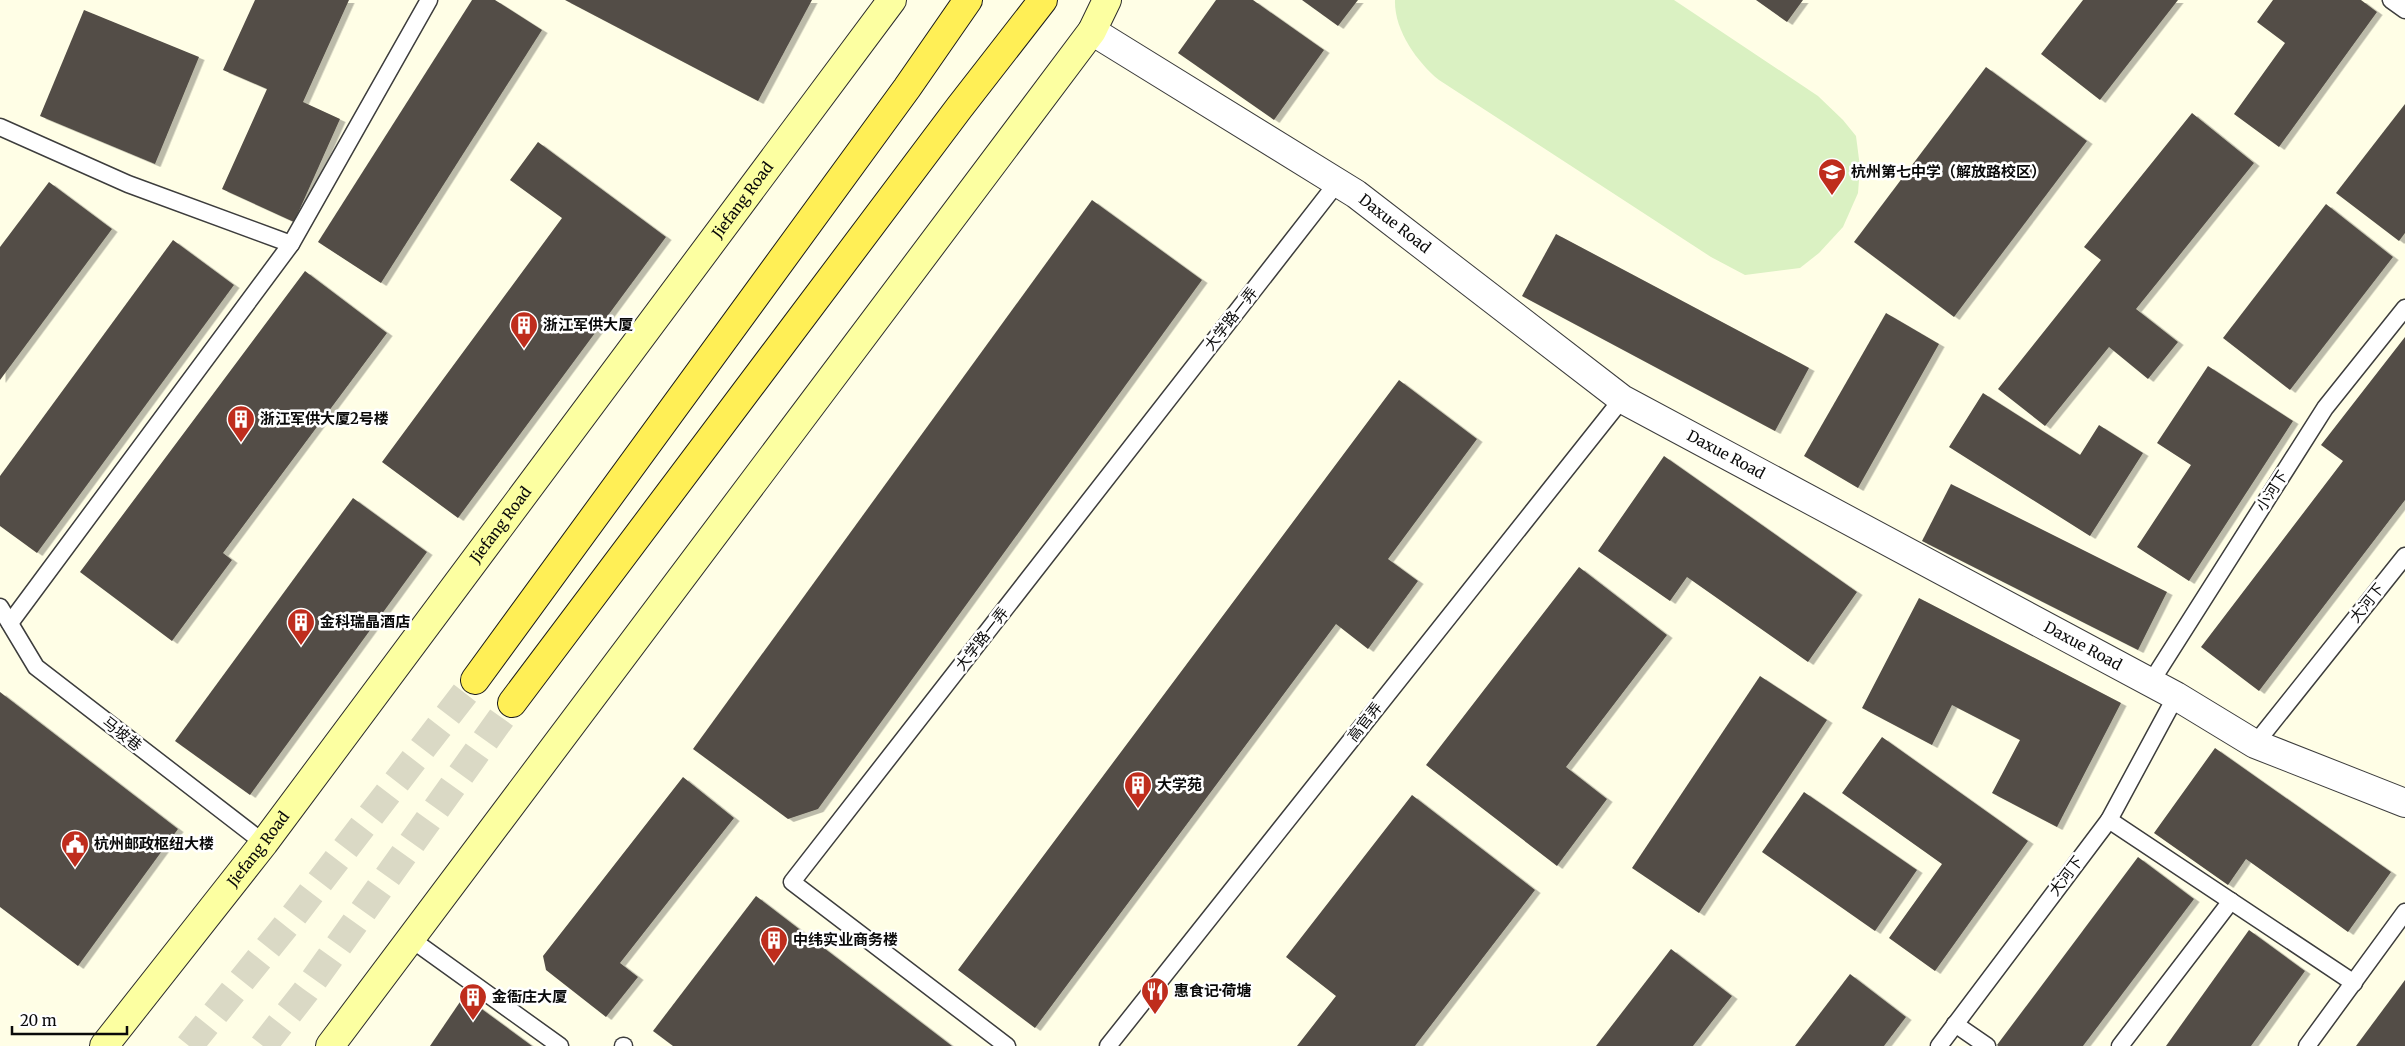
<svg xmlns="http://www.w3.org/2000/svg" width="2405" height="1046" viewBox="0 0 2405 1046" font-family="Merriweather,'Noto Sans SC',serif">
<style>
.pitch{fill:#daf1c2}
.building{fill:#534d46;filter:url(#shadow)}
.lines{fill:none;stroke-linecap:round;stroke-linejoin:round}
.primary-tunnel{stroke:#dad9c5;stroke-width:28;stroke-dasharray:28 14;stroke-linecap:butt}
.lane-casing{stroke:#3d3d3d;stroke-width:19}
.street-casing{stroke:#3d3d3d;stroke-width:30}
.secondary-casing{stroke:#2c2c2c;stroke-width:30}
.primary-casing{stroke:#1b1b1b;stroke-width:30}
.lane{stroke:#fff;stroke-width:16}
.street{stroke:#fff;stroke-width:28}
.secondary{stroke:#fcffa1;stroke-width:28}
.primary{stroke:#ffef56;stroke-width:28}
.labels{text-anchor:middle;stroke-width:5;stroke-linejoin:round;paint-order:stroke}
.poi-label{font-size:15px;font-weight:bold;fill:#0a0a0a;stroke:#fff;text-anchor:start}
.street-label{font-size:15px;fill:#0a0a0a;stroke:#fff}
</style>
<defs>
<filter id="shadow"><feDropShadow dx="5.5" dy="3" stdDeviation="0" flood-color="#0004"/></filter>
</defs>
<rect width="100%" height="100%" fill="#fffee6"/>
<path class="pitch" d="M1395,0H1674L1818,96L1843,120L1856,136L1860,167L1858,193L1843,227L1819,253L1800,268L1745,275L1711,257L1439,80C1417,62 1394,30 1395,0Z"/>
<g class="building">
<path d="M255,0H349L303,102L340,119L294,222L222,189L267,89L223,70Z"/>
<path d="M472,0H495L542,30L381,283L318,242Z"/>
<path d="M565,0H812L758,101Z"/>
<path d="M1216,0H1253L1324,50L1274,120L1178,53Z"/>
<path d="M1302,0H1358L1338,26Z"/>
<path d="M1756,0H1803L1787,22Z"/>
<path d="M2083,0H2178L2100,100L2041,54Z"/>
<path d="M2273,0H2361L2377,12L2279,147L2234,114L2285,43L2257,22Z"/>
<path d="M84,10L199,57L155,164L40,116Z"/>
<path d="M1986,67L2087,141L1954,317L1854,242Z"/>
<path d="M2405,104V233L2399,241L2336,193Z"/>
<path d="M2192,113L2254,163L2136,309L2178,342L2148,379L2109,347L2045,426L1998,389L2101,260L2084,247Z"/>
<path d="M538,142L666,237L458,518L382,462L562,218L510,180Z"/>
<path d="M49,182L112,229L0,380V247Z"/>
<path d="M1092,200L1202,280L818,809L788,819L693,749Z"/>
<path d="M2326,204L2393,257L2290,390L2223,338Z"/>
<path d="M1556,234L1809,368L1775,431L1522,296Z"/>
<path d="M173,240L234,285L37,553L0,526V476Z"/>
<path d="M305,271L387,333L223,553L232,560L172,641L80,572Z"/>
<path d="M1886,313L1939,344L1858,488L1804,456Z"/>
<path d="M2405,337V500L2259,691L2201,647L2343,461L2321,445Z"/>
<path d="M2208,366L2293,421L2189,581L2137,547L2191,465L2157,443Z"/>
<path d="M1399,380L1477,439L1388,559L1418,581L1368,649L1336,624L1035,1028L958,970Z"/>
<path d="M1983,393L2080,455L2099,425L2143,453L2090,536L1949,447Z"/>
<path d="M1664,456L1857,592L1808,662L1687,577L1670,601L1598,551Z"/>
<path d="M1951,484L2167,592L2138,650L1922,541Z"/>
<path d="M353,498L427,552L250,795L175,741Z"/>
<path d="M1579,567L1667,635L1566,767L1607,799L1557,866L1426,765Z"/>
<path d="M1919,598L2121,703L2057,827L1992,793L2020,740L1952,705L1932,745L1862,708Z"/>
<path d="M1760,676L1827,720L1699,913L1632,868Z"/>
<path d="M0,692L178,829L78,966L0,907Z"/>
<path d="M1882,737L2028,841L1935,971L1889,938L1942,864L1842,793Z"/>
<path d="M2215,748L2391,872L2348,932L2246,859L2228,885L2154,833Z"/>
<path d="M683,777L734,818L620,963L638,977L606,1017L546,970L543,956Z"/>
<path d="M1804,792L1917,870L1875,931L1762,852Z"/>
<path d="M1412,795L1535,890L1415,1046H1297L1336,996L1286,957Z"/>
<path d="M2138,857L2194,899L2083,1046H1998L1997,1045Z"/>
<path d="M756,896L952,1046H673L653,1031Z"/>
<path d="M2249,930L2305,971L2251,1046H2166Z"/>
<path d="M1671,949L1732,996L1693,1046H1596Z"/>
<path d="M1850,974L1906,1017L1884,1046H1795Z"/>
<path d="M2405,980V1046H2356Z"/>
<path d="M464,996L532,1046H430Z"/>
</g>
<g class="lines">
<g class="primary-tunnel">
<path d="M189,1046L288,923L475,680"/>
<path d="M263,1046L306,991L512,703"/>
</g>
<g class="lane-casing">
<g id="lane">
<path d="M2391,0L2405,10"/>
<path d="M0,127L128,184L291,244"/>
<path d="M0,607L36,667L264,843"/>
<path d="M10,623L291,244L429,0"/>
<path d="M2151,682L2325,408L2405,308"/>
<path d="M2255,744L2405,556"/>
<path d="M2109,820L2354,983"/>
<path d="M411,939L560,1046"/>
<path d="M1955,1024L1987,1046"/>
<path d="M623,1046H624"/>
<path d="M1007,1046L792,882L1337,183"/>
<path d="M1108,1046L1622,399"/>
<path d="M1939,1046L2109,820L2176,696"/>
<path d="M2120,1046L2231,901"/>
<path d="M2307,1046L2405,912"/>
</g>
</g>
<g class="street-casing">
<g id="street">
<path id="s1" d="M1092,31L1356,194L1622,399L2176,696L2255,744L2405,803"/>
</g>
</g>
<g class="secondary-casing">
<g id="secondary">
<path id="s2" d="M104,1046L264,843L892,0"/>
<path d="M330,1046L1092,31L1107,0"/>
</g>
</g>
<g class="primary-casing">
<g id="primary">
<path d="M475,680L907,88L968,0"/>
<path d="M512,703L959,108L1043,0"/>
</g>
</g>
<use href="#lane" class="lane"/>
<use href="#street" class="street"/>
<use href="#secondary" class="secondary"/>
<use href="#primary" class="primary"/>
</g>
<defs>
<g id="school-pin" transform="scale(1.4375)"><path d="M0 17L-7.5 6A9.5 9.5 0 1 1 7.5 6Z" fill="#bf2d1d" stroke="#fff"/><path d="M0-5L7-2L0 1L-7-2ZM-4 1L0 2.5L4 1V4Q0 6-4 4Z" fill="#fff"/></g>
<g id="building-pin" transform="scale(1.4375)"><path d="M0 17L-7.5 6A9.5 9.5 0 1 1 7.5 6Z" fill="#bf2d1d" stroke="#fff"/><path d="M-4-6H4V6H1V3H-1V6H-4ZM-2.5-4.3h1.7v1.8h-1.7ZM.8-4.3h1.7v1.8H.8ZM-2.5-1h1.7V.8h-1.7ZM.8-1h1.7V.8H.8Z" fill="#fff"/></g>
<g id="civic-pin" transform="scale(1.4375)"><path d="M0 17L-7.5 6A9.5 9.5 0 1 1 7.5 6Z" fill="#bf2d1d" stroke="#fff"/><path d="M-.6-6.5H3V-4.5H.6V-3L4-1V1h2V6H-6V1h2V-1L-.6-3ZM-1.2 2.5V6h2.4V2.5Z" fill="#fff"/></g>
<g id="restaurant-pin" transform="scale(1.4375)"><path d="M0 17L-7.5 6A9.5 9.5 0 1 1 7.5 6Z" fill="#bf2d1d" stroke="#fff"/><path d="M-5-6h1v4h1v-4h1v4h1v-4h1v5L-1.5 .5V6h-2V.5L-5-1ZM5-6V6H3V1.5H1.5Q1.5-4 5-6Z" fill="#fff"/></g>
</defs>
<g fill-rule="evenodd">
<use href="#school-pin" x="1832" y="172"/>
<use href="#building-pin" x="524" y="325"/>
<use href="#building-pin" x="241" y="419"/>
<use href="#building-pin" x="301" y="622"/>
<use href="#building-pin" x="1138" y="785"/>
<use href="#civic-pin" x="75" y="844"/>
<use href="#building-pin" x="774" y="940"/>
<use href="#restaurant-pin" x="1155" y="991"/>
<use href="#building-pin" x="473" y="997"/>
</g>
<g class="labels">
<g class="poi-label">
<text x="1851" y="177">杭州第七中学（解放路校区）</text>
<text x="543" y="330">浙江军供大厦</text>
<text x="260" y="424">浙江军供大厦2号楼</text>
<text x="320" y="627">金科瑞晶酒店</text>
<text x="1157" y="790">大学苑</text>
<text x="94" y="849">杭州邮政枢纽大楼</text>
<text x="793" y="945">中纬实业商务楼</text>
<text x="1174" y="996">惠食记·荷塘</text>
<text x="492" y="1002">金衙庄大厦</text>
</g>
<g class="street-label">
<text dy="5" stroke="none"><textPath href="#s2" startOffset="1060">Jiefang Road</textPath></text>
<text dy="5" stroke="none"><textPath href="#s1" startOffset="359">Daxue Road</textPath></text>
<text transform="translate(1231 319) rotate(-52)" y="5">大学路一弄</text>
<text dy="5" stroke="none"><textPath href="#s1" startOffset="764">Daxue Road</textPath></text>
<text transform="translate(2272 491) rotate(-57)" y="5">小河下</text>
<text dy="5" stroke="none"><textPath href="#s2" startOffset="655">Jiefang Road</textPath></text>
<text transform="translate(2367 603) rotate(-51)" y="5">大河下</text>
<text transform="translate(982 639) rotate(-52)" y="5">大学路一弄</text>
<text dy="5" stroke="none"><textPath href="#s1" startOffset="1169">Daxue Road</textPath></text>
<text transform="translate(1365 722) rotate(-52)" y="5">高官弄</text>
<text transform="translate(122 734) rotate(38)" y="5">马坡巷</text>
<text dy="5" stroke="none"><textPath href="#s2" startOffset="250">Jiefang Road</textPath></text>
<text transform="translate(2066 876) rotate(-53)" y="5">大河下</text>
</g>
</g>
<path d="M12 1026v8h115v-8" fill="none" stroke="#0a0a0a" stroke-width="2.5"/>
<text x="20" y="1026" font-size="15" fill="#0a0a0a" stroke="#ffffff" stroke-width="4" paint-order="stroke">20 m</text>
</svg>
